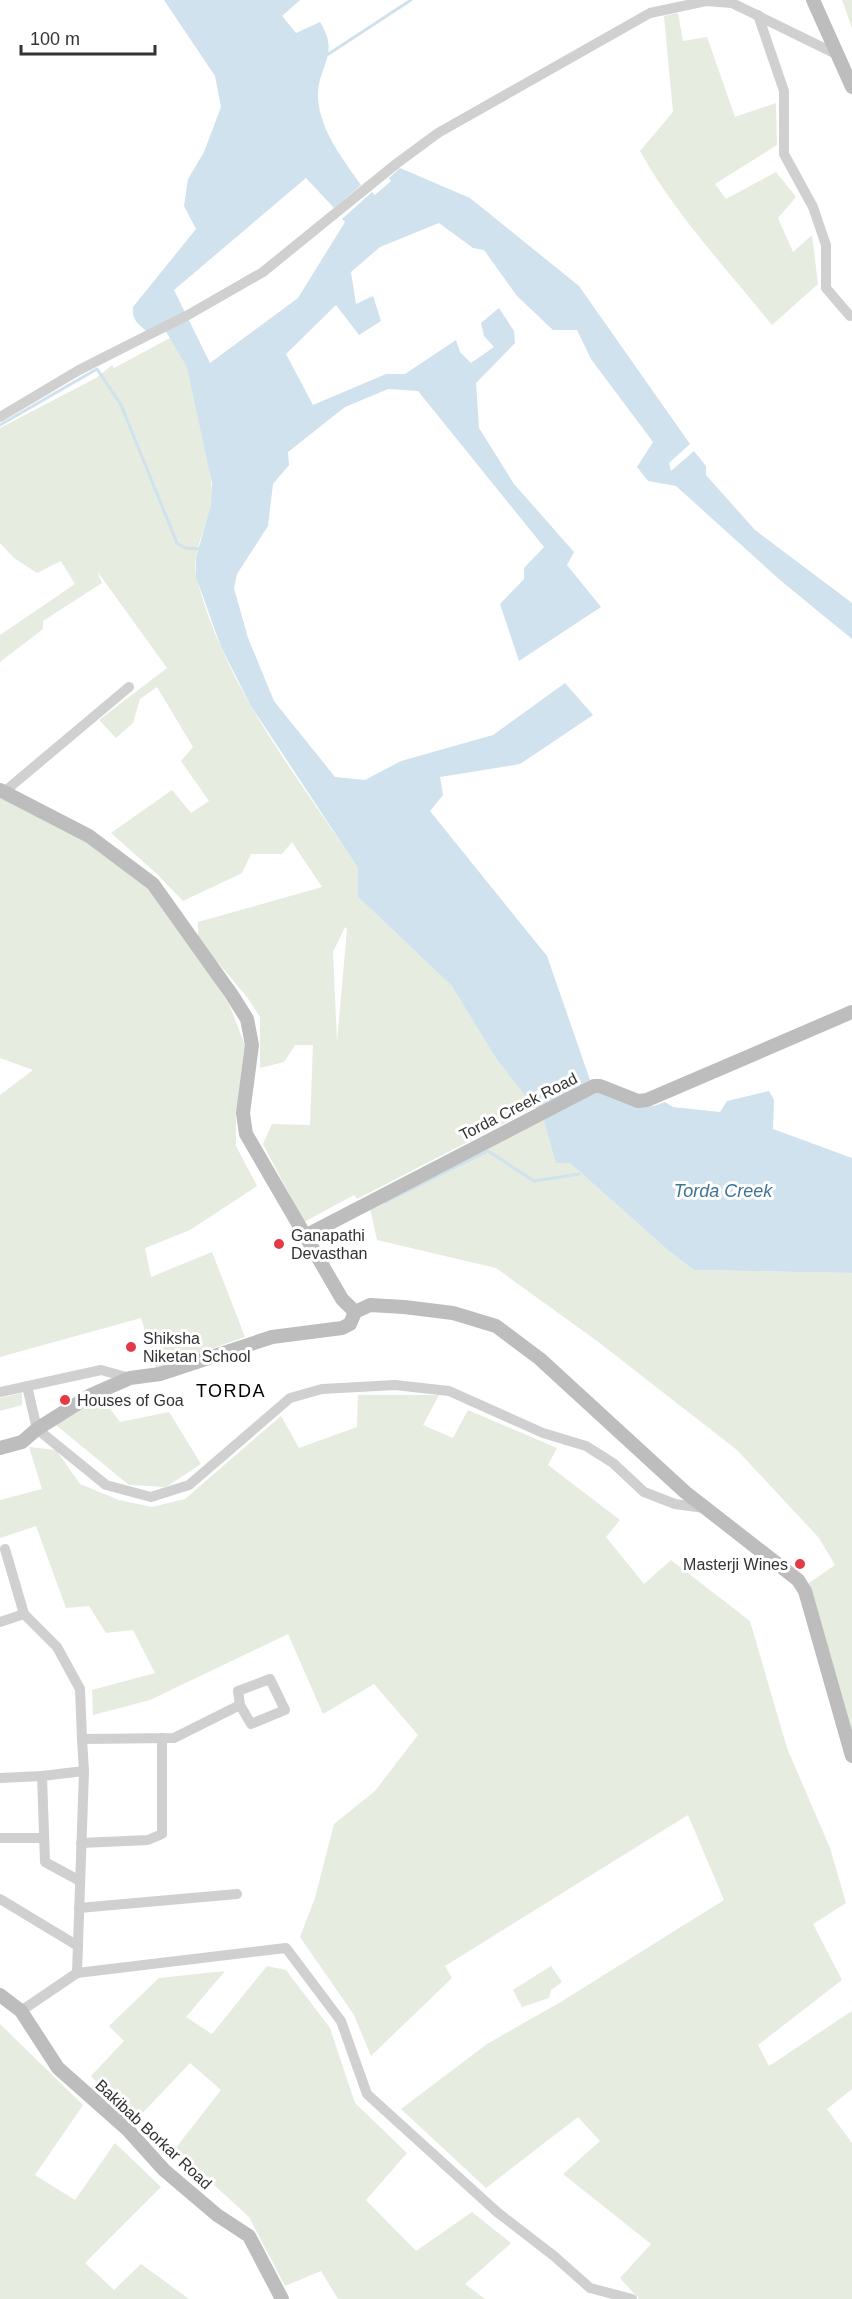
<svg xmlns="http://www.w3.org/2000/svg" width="852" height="2299" viewBox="0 0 852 2299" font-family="Arial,sans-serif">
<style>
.green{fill:#e6ecdf;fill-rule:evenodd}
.water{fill:#cfe2ee}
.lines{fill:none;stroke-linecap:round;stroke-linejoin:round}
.stream{stroke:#cfe2ee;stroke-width:3}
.street{stroke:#d0d0d0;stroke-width:10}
.secondary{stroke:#bdbdbd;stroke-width:14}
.poi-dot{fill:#e63946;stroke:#fff;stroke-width:2}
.labels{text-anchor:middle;stroke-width:6;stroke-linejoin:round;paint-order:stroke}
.street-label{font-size:16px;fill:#333;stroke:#fff}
.poi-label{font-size:16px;fill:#333;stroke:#fff;text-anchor:start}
.water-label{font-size:18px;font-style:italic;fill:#3f7597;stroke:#fff}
.neighbourhood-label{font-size:18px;letter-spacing:1.5px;fill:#000;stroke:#fff}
</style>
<rect width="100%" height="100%" fill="#fff"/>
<g class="green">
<path d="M842,0H852V28Z"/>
<path d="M678,13L683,41L707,37L735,117L776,103L777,145L715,184L726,199L776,172L796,197L778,218L793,252L812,235L818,284L772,325C727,269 675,214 640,151L673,112L664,16Z"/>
<path d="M170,338C176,348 185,358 188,369C196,397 216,478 211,504C207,529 190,552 197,579C224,686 298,777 358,868V897L451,985L497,1060L536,1107L357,1199L354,1195L304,1222L263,1144L272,1124L310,1125L313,1045H295L284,1062L260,1068V1017L247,997L198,939V922L322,887L292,842L282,854H251L242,873L183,901L157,874L111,833L172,790L191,813L209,801L181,761L193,747L157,687L140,699L133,723L116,738L99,720L167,668L97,571L102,583L43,621V629L0,662V635L75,584L61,561L37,573L14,558L0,543V428L96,378L112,365L114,368ZM345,927L347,929L337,1042L333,952Z"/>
<path d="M0,798L83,840L149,884L229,1004L247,1050L236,1118V1146L257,1186L190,1230L145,1248L151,1277L212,1252L245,1337L156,1368L141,1318L0,1357V1095L33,1070L0,1058Z"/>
<path d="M543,1117L570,1163L670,1252L694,1270L852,1273V1753L809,1583L835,1565L819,1538L737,1450L597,1341L496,1268L377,1240L370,1208Z"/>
<path d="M22,1393V1405L0,1411V1398Z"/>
<path d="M358,1395H439L423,1425L453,1438L468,1410L557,1448L548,1465L620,1520L606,1537L644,1584L671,1560L750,1621L787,1748L830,1848L846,1903L813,1924L842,1980L758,2045L769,2066L852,2011V2089L827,2109L852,2143V2299H639L620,2278L651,2244L563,2174L600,2141L578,2117L486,2188L401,2109L487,2044L559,2003L724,1900L688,1815L445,1966L452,1978L371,2056L354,2015L300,1937L315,1898L334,1824L375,1791L418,1735L374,1684L323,1714L288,1634L150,1700L93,1715L92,1690L155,1673L133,1630L106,1633L89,1606L66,1608L36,1526L0,1538V1500L42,1489L29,1447L56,1450L80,1484L119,1500L152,1507L185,1499L281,1416L299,1448L357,1427Z"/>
<path d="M102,1398L120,1422L169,1412L201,1464L166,1487L129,1485L51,1421Z"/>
<path d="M267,1966L286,1970L330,2028L355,2103L407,2153L366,2200L416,2251L472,2212L511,2243L465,2284L485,2299H338L321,2271L285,2286L249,2217L175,2149L221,2090L190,2063L134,2122L91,2076L124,2041L109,2026L159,1978L225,1971L186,2017L212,2034Z"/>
<path d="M551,1966L562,1982L551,1990L549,1998L522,2007L513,1990Z"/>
<path d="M0,2024L83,2105L35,2175L75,2200L115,2143L161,2187L85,2263L114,2290L141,2264L189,2299H0Z"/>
</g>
<path class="water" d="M164,0H300L282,16L296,33L320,22C341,55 317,66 318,98C320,131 343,159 361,185L334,208L306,178L174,290L210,363L298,298L345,222L342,219L372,192L375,195L391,181L389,178L400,168L470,198L579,286L690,444L669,463L671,471L694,451L706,466V475L755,530L852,603V639L780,580L676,486L648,481L637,467L653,442L591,359L577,330H553L517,296L484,250L473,248L439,223L380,247L351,272L356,304L373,296L381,321L359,335L336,305L286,354L313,405L386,374H405L456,340L460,352L471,363L494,347L484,336L481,323L499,308L514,331L515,343L476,383L479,428L514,484L574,552L567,565L601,607L519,661L500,604L524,579V568L544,547L418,391L388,389L345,407L288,452L289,465L273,484L268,526L237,574L234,588L248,638L274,701L335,777L365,780L401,761L493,735L565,683L593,715L520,764L440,777L443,795L430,811L547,956L590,1080L572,1091C580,1091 593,1089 601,1091C629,1099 630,1116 665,1102L673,1107L720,1112L727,1101L769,1091L774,1100L773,1129L852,1158V1273L694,1270L670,1252L570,1163H556L543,1117L497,1060L451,985L358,897V868L251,706L221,647L196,577V557L211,505L212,483L187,367L162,325L146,331C137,323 132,320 133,307L196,229L184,206L188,179L204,152L221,107L215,76Z"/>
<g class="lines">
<g class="stream">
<path d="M327,55L411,0"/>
<path d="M0,425L97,369L121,405L177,543L185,548L200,549"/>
<path d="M385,1202L488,1151L534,1181L579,1174"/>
</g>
<g class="street">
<path d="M758,15L784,91V154L813,207L826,245V288L850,316"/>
<path d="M0,417L79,370L188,315L263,272L396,164L438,133L650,13L706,1L732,3L836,54"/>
<path d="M4,792L129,687"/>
<path d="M27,1386L37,1429L106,1485L151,1497L189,1485L290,1398L322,1389L395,1385L449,1391L543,1433L586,1446L613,1463L644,1492L675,1504L704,1508"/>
<path d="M0,1392L101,1370L130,1378"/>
<path d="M5,1549L24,1614"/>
<path d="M0,1622L24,1614L57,1647L80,1689L82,1739"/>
<path d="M270,1679L285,1710L251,1724L240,1705L238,1691Z"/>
<path d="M0,1778L42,1776"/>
<path d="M0,1838H44"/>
<path d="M81,1843L148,1840L162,1834V1738"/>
<path d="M80,1881L45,1862L42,1776L84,1771"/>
<path d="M0,1899L78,1946"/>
<path d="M79,1908L237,1894"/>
<path d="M77,1973L84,1771L82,1739L174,1738L240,1705"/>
<path d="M21,2011L77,1973L286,1948L341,2021L367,2094L497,2212L554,2256L590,2288L632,2299"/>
</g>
<g class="secondary">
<path d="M813,0L852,87"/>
<path d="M0,790L89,836L153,884L232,995L247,1019L252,1045L243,1113L246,1134L342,1299L355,1312"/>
<path d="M305,1236L594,1086H600L638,1101L647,1100L852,1012"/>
<path d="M0,1448L22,1442L37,1429L91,1395L130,1378L160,1374L272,1337L342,1328L350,1324L355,1312L370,1305L404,1307L453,1313L496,1326L540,1359L685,1492L798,1580L805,1591L852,1756"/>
<path d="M0,1995L21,2011L58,2068L128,2130L164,2170L217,2215L249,2236L282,2299"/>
</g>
</g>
<g class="poi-dot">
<circle cx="279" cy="1244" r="6"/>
<circle cx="131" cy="1347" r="6"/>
<circle cx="65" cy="1400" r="6"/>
<circle cx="800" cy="1564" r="6"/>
</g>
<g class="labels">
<g class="street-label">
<text transform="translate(518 1106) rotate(-27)" y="6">Torda Creek Road</text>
<text transform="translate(154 2134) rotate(43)" y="6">Bakibab Borkar Road</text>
</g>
<g class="poi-label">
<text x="291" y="1241">Ganapathi<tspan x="291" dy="18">Devasthan</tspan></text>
<text x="143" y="1344">Shiksha<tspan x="143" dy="18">Niketan School</tspan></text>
<text x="77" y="1406">Houses of Goa</text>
<text x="788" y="1570" text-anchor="end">Masterji Wines</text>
</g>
<g class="water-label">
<text x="723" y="1197">Torda Creek</text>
</g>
<g class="neighbourhood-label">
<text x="231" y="1397">TORDA</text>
</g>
</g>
<path d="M21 45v9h134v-9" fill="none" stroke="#333333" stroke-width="3"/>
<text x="30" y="45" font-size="18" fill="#333333" stroke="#ffffff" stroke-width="4.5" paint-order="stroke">100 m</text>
</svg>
